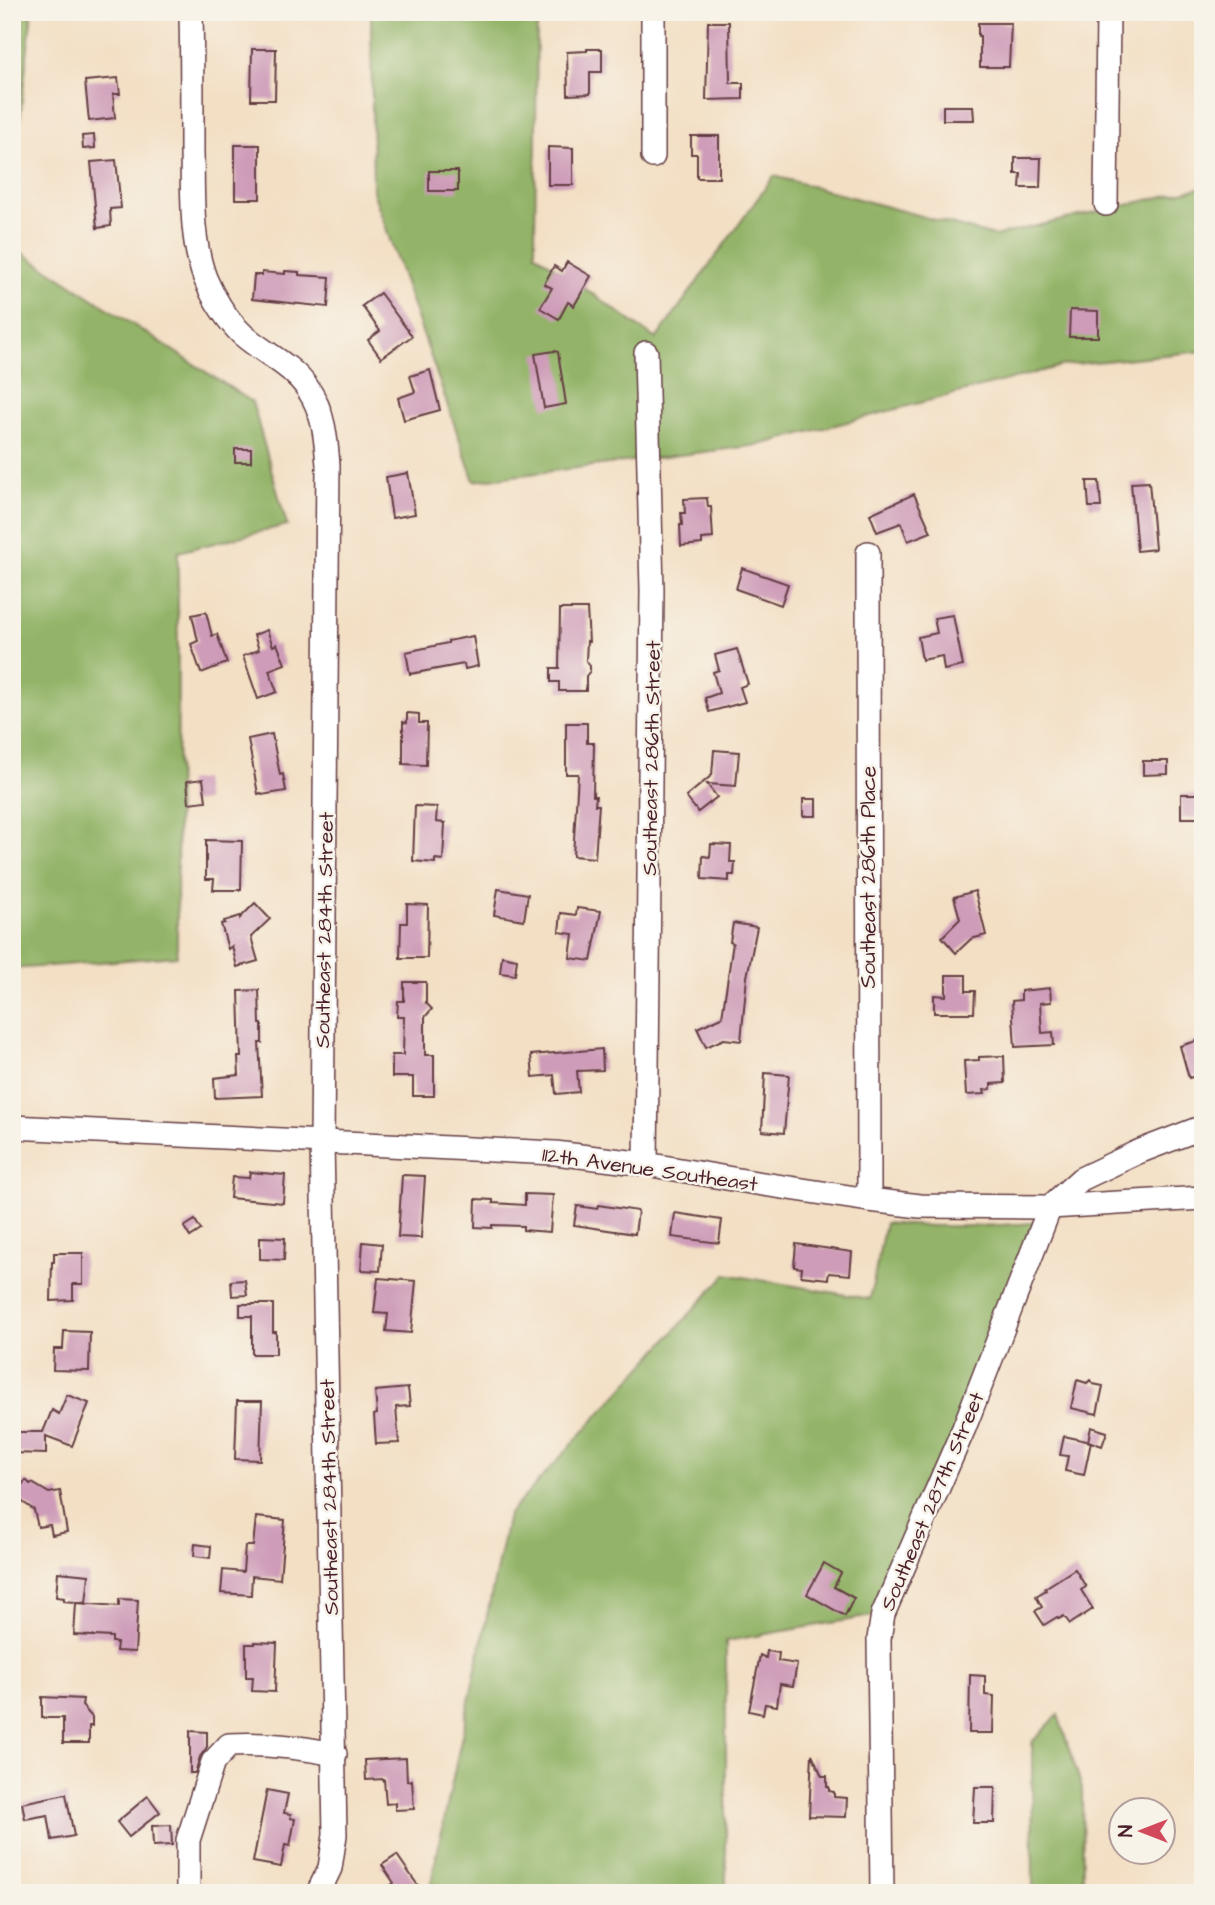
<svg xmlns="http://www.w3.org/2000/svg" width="1215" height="1905" viewBox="0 0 1215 1905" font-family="'Architects Daughter',sans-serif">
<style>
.forest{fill:#93b467;stroke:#6e6a49;stroke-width:2}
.building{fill:#ce9bb8}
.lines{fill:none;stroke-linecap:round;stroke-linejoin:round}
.minor-casing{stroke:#633c42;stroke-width:26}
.minor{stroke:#fff;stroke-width:23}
.labels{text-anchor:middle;stroke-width:5;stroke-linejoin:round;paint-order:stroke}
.street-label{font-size:21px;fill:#4a1f2b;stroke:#f7f3e8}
</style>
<rect width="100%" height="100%" fill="#f7f3e8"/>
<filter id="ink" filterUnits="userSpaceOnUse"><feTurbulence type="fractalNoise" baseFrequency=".0143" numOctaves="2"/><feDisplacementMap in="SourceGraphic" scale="14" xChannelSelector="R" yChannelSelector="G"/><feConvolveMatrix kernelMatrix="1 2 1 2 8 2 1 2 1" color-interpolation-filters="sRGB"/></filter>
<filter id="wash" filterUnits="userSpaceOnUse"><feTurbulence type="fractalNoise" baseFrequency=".00686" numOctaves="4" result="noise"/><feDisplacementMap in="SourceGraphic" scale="28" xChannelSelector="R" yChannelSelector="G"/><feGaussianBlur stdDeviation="1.57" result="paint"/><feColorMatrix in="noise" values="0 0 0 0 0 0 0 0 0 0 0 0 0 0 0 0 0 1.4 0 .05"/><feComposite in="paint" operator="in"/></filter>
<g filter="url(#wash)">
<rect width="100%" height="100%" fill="#f3dfc4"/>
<g class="forest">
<path d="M12,12H32L12,189Z"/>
<path d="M371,12H537L535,253L656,339L774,176L994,236L1203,187V351L1065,365L759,445L474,481L373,191Z"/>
<path d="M12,246L252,402L287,525L178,552L177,956L12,969Z"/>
<path d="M1044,1222L883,1614L726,1641V1893H429L508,1515L726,1274L870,1299L885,1223C938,1228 990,1227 1044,1222Z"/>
<path d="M1058,1715L1082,1788L1083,1893H1033L1032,1742Z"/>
</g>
<g id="blocks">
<g class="building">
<path d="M708,22H729L730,83H743V99L706,100Z"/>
<path d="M978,23H1011L1009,67H980V36H978Z"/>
<path d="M252,49H276L275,100H251Z"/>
<path d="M587,49H602V72H590V94L568,95L567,52L587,51Z"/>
<path d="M118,78L120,94H113L115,118L89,121L85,81Z"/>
<path d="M943,106H973L974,120H943Z"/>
<path d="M94,135L95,148L83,149L82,136Z"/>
<path d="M691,136H719V178H697V154H691Z"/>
<rect x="235" y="145" width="25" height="54"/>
<path d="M548,147L573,148V185H548Z"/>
<path d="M1015,158H1041L1040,188H1020L1021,174H1015Z"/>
<path d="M116,160L121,208L110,209L111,226L97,228L91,162Z"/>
<rect x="429" y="171" width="29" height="20"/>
<path d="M567,262L591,276L574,306L568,302L559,319L540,308L552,288L544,284L554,266L562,271Z"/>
<path d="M285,271L299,272V275L330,277L328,307L252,299L254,275H262V272L285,274Z"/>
<path d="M380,293L412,336L381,358L368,340L380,331L362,306Z"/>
<path d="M1070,310L1098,311V337H1069Z"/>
<path d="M554,351L558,352L566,404L544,408L535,354Z"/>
<path d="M430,370L440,410L404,420L398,398L415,392L410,376Z"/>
<rect x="235" y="449" width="16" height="13"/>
<path d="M408,473L415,514L392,518L386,477Z"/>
<path d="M1087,481H1099L1101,507H1089Z"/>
<path d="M1149,482L1155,549L1137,551L1131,483Z"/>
<path d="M914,494L931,532L908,541L901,523L877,532L870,514Z"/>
<path d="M707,498L708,507H711L713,538L702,539V544L681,546L680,525H682L681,513H685L684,499Z"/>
<path d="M742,568L788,584L781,605L736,589Z"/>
<path d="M560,609H587L589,642L587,641L586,661L590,666V671L586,676V691H559V682H551V668H559Z"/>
<path d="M206,612L212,636L217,634L227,663L201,673L191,644L198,641L192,615Z"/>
<path d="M953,615L963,666L944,670L942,656L922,660L918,637L937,633L934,618Z"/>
<path d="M267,630L273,646L277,644L285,664L269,670L277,692L258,699L243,656L259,650L254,635Z"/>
<path d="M473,636L478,666L465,669L464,664L410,674L406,652L448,643V641Z"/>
<path d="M737,649L748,684L740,687L745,702L709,712L705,698L719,693L713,672L719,670L715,655Z"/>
<path d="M407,713L419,714V723H427L426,765L403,764V722L407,723Z"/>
<path d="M566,723H587V743H594L593,796H596L595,805H599L595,858L573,856L578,774H566Z"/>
<path d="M272,734L280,775L283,774L286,791L262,795L261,793L258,794L248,739Z"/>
<path d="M714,750L739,752L736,786L707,784L717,797L698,812L686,797L712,775Z"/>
<path d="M1143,761H1168V774L1143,775Z"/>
<path d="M203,779L206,801L189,803L187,781Z"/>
<rect x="1181" y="794" width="22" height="24"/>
<rect x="803" y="799" width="13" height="17"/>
<path d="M415,806L437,807L436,822L445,823L443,860L435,859V863L413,861Z"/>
<path d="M206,840L242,841L241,890H213L214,879H206Z"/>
<path d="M711,844L731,845L730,862H735L734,875H729V881L702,879L703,856L710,857Z"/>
<path d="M498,889L528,894L524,920L494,915Z"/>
<path d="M975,891L986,935L971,939L956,953L942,937L960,919L954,897Z"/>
<path d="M255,903L270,919L251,937L258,961L237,967L232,946L228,949L221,924L225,923L224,921L240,916V918Z"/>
<path d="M407,904L428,905L427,958H400L401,923H407Z"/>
<path d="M577,908L601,911L591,961L570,958L573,934L559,932L561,913L576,915Z"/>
<path d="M733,923L757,927L747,977L741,1041L724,1039L706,1047L697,1028L722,1017L733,943L730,942Z"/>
<path d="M502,956L517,959L515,975L500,973Z"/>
<path d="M946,975H966V991H975L974,1013H934V995L946,996Z"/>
<path d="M404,982H426V1003L432,1009L425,1017V1055H434V1096H413V1077H392V1055H403L404,1017H397L398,1001H404Z"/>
<path d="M1050,988L1051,1002L1040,1003L1042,1033L1053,1032L1054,1045L1015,1047L1012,1001L1021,1000V991Z"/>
<path d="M259,990L260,1024H262V1043H259L262,1096L215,1098L214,1078L239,1075L238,1057H241L239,991Z"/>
<path d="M1203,1039V1074L1189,1078L1180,1046Z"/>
<path d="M602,1049L603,1070L577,1071L579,1092L556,1094L554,1075L533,1077L531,1055Z"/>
<path d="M1004,1056L1005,1083L991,1084V1089L984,1090L985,1094L966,1095L964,1061L979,1060V1057Z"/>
<path d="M765,1073L789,1075L784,1133L762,1131Z"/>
<path d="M250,1172L285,1175L283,1203L230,1198L232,1177L249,1178Z"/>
<path d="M402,1175L425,1176L421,1238L398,1237Z"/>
<path d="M525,1194L553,1195L550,1232L523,1230V1226L492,1225V1228L475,1227L476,1199L493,1200V1203L525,1205Z"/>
<path d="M598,1205L638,1211L635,1234L574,1225L577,1206L597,1209Z"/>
<path d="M675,1213L722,1220L719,1243L672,1237Z"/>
<path d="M195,1220L201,1230L190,1237L184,1227Z"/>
<path d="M260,1237L285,1238L284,1260L260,1259Z"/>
<path d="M363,1242L382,1244L380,1271L361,1270Z"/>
<path d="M796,1244L852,1252L850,1275L829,1273L828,1279L801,1276L802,1268L794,1267Z"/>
<path d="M54,1253H83V1284H73V1300L51,1301L52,1262H54Z"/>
<path d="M378,1278L416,1281L411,1333L386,1331L388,1314L374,1313Z"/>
<path d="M245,1280L247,1295L232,1296L231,1281Z"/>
<path d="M240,1304H273V1332H276V1354H252V1316H240Z"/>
<path d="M64,1331L90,1332L89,1371L53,1370L54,1349H63Z"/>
<path d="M1077,1380L1087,1383L1090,1380L1093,1384L1103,1386L1097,1414L1071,1408Z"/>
<path d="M408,1388L410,1406L396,1407L399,1443L376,1444L374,1415L377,1414L375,1391Z"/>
<path d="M67,1395L89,1403L72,1446L46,1436V1454L12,1453V1432H43L52,1410L59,1414Z"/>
<path d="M237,1401H262L260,1460L235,1459Z"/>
<path d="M1091,1427L1107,1432L1102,1446L1088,1441Z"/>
<path d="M1064,1436L1091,1442L1084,1475L1065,1471L1068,1456L1060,1455Z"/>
<path d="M26,1480L30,1484L32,1483L49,1493L60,1491L67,1532L52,1535L50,1525L38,1527L34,1510L13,1495Z"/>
<path d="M256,1517L285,1520L280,1579L252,1576L251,1595L221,1593L223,1570L243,1572L245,1546H253Z"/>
<path d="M195,1544L211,1546L210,1558L194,1556Z"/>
<path d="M824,1563L841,1573L834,1587L854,1598L845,1616L807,1594Z"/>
<path d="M1075,1569L1086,1587L1081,1590L1093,1609L1070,1624L1064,1616L1059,1619L1057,1617L1044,1625L1035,1611L1042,1607L1036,1596L1046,1590L1045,1588Z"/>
<path d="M58,1572L89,1575L86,1603L64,1601V1598L56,1597Z"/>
<path d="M119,1599L138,1600L135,1652L116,1651L117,1643L112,1642V1637L74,1635L76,1603L119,1606Z"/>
<path d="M255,1642L277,1643L275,1692L252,1691L253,1677H246V1644H255Z"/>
<path d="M767,1651L779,1653L778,1661L797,1664L793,1686L780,1684L777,1706L765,1704L763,1714L749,1711L760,1655L766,1658Z"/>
<path d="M970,1675L985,1676V1695L994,1696L993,1733H969Z"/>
<path d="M42,1697L83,1699L82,1706L92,1717V1726H89V1743H63V1718H42Z"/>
<path d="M190,1731L207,1732V1747L200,1757L195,1773H190Z"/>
<path d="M812,1754L822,1776H827V1787H829V1791L834,1792V1797L847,1798L846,1817L809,1816Z"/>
<path d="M406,1758L407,1781L412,1780L414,1809L395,1810V1803L386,1804L384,1779L366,1780L365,1760Z"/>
<path d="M975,1787H995L994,1823H973Z"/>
<path d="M267,1790L288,1794L284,1813L291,1814L290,1818L295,1819L290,1846L285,1845L281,1867L253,1862Z"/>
<path d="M66,1794L74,1836L52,1840L48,1815L25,1819L22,1803Z"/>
<path d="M148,1796L160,1812L129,1837L117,1822Z"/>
<path d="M171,1825L172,1845L153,1846L152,1826Z"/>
<path d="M397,1855L423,1893H379L394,1883L382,1865Z"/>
</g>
</g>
</g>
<g filter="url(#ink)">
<use href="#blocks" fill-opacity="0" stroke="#633c42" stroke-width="2"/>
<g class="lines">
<g class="minor-casing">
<g id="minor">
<path d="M191,12C192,58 192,105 192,151C193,192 190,238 205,278C213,298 227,320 243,335C265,354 292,365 308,389C324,412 326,439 328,465L322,1142L335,1835L330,1868L318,1893"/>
<path d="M653,12V156"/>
<path d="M1106,204L1108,12"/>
<path d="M646,353L652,590L646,1164"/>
<path d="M868,553L869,1200"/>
<path d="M12,1127L555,1153L646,1164L750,1182L869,1200L920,1206L1050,1207L1203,1198"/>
<path d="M188,1893V1840L213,1762L229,1745C266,1743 298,1747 335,1754"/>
<path d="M882,1893L879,1639L883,1614L964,1428L1050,1207L1081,1179L1138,1152L1203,1127"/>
</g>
</g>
<use href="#minor" class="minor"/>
</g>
</g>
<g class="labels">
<g class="street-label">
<text transform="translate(651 758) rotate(-89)" y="7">Southeast 286th Street</text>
<text transform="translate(868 877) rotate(-90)" y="7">Southeast 286th Place</text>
<text transform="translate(324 930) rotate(-89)" y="7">Southeast 284th Street</text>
<text transform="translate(650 1169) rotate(8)" y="7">112th Avenue Southeast</text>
<text transform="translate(329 1497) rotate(-91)" y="7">Southeast 284th Street</text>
<text transform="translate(932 1501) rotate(-67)" y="7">Southeast 287th Street</text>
</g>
</g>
<rect width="1215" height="1905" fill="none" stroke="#f7f3e8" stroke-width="42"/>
<g transform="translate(1142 1831) rotate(270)"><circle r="33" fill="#f7f3e8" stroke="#b29e9c" stroke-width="2"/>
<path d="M0-5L12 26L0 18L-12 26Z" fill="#d1495b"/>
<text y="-10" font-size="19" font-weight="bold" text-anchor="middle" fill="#4a1f2b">N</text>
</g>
</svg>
